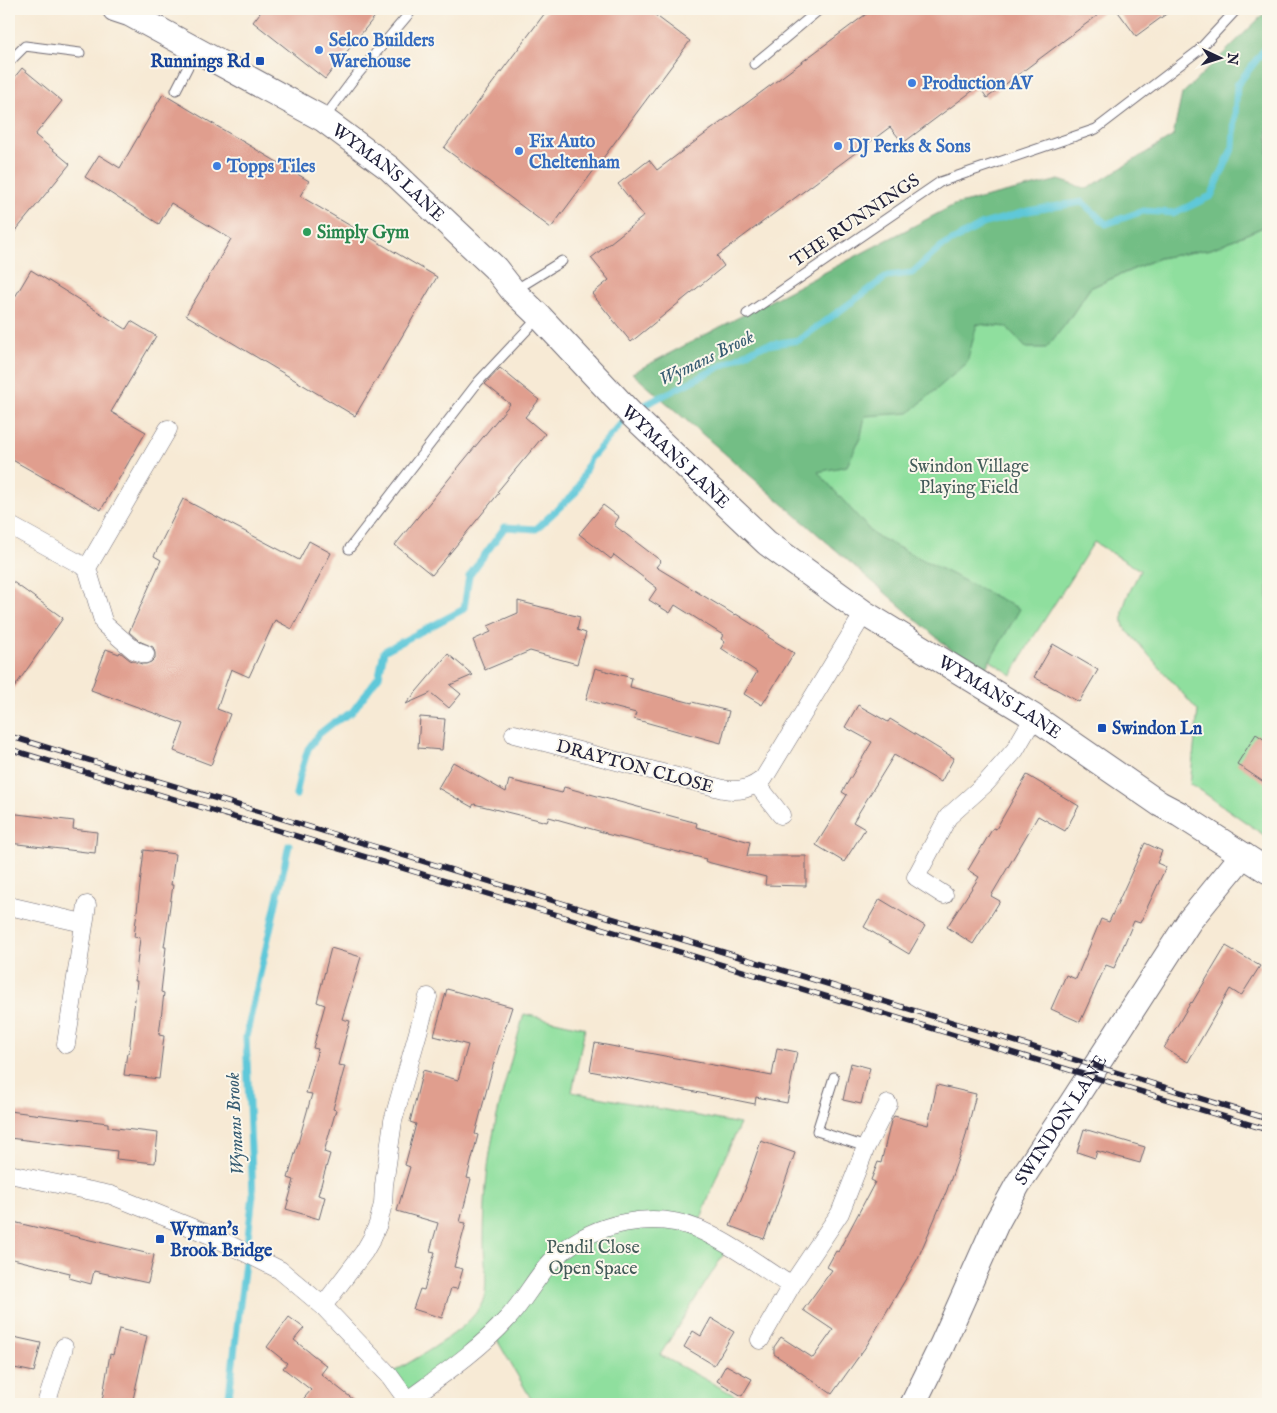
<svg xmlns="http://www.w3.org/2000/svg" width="1277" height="1413" viewBox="0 0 1277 1413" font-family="'IM FELL English',serif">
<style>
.green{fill:#8fdf9e;stroke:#58806c}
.forest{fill:#73be85;stroke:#4a7060}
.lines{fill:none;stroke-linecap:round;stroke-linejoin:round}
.stream{stroke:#5ec8d9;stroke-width:7}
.building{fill:#e09e8e}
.lane-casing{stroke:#6d6871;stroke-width:11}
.street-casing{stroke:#6d6871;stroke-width:19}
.secondary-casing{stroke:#6d6871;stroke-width:27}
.lane{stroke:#fff;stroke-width:9}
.street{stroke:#fff;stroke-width:18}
.secondary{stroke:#fff;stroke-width:25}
.rail-casing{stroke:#22223b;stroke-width:5.5}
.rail{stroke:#fbf7ec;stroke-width:4;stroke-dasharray:11;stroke-linecap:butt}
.shop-dot{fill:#3f7fe0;stroke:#fbf7ec;stroke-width:2}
.transit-dot{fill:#1a4fb4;stroke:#fbf7ec;stroke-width:2}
.leisure-dot{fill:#2e9e5b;stroke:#fbf7ec;stroke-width:2}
.labels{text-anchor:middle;stroke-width:4;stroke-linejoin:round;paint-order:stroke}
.shop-label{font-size:18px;font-weight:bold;fill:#366cbe;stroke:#fbf7ec;text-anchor:start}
.transit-label{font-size:18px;font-weight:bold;fill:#164399;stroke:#fbf7ec;text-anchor:start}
.street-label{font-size:18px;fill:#22223b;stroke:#fbf7ec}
.leisure-label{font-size:18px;font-weight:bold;fill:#27864d;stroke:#fbf7ec;text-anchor:start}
.park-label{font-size:18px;fill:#435b59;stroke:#fbf7ec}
.water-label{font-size:19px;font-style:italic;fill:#375c72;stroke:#fbf7ec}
</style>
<rect width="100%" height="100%" fill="#fbf7ec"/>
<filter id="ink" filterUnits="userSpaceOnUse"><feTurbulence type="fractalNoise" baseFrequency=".02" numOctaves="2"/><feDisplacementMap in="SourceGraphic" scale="10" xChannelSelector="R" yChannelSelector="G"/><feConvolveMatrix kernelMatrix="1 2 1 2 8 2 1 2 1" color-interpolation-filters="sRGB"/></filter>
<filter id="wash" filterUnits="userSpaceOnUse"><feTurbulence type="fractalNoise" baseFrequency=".0096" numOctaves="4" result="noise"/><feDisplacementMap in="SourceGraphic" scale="20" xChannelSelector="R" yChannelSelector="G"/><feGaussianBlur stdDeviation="1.12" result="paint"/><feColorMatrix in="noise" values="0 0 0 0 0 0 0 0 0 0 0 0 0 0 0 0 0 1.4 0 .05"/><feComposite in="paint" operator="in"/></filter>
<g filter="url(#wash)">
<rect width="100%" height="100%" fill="#f7ead5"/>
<g class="green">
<path d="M1268,225V838L1200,790L1190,785L1198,711L1124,627C1118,606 1133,588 1140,570L1094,542L1029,644L1012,675L886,591L724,438L977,324L1007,327L1027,348L1065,325L1090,288L1159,258L1211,249Z"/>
<path d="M524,1014L585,1028L572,1092L740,1124L720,1168L697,1229L729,1246L660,1355L738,1397L733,1404H534L493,1333L408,1400L389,1375C415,1358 469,1331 482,1303C489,1289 484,1259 484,1243C484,1224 485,1204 486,1185C491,1127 508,1071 524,1014Z"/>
</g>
<path class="forest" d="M1268,10V225L1211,249L1159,258L1090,288L1065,325L1046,348H1026L1007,327L977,324L967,363L909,413L865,416L861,436L847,466L818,472L874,535L1020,609L981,676L632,373L954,205L1059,180L1087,189L1173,136L1182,94Z"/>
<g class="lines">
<g class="stream">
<path d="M635,410L761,346L799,340L888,276L912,273L941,247L983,224L1028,211L1082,202L1106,224L1143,211L1175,213L1211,196L1233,147L1237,85L1268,45"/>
<path d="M296,795L300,775L308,749L319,734L333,723L352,712L379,676L384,651L464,609L469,576L505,527L536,529L576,492L590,459L627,417"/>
<path d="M228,1404L253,1195L246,1037L289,845"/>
</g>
</g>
<g id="blocks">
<g class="building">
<path d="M263,9H381L325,79L253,22Z"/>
<path d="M548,9H647L690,41L551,228L444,148Z"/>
<path d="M873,9H1106L987,98L979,86L903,143L890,127L717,256L724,266L631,342L592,294L609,280L591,258L644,216L618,184L649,160L657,170Z"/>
<path d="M1116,9H1173L1136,36Z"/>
<path d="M22,68L62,101L35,135L70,164L9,239V84Z"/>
<path d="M163,94L309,181L300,196L437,277L355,416L186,315L231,239L171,203L159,224L85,177L99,155L120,168Z"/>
<path d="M31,270L126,329L131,321L156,336L111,412L146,432L101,510L9,458V307Z"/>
<path d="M500,368L539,400L525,417L545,434L497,492L499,493L432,575L395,545L510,404L485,384Z"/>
<path d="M183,499L299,560L309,541L331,553L292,629L275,620L249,677L231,669L217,709L230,714L211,765L174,751L184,724L91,690L106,649L119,654L120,652L130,660L142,664H146L151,662L155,658V653L153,647L139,641L129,632L161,560L154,556Z"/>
<path d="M603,505L619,517L614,525L661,561L656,567L735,615L736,614L769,635L768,637L794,653L762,705L744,694L757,672L721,648L725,642L721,639L723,635L675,605L670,613L649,600L657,588L614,555L611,559L579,534Z"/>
<path d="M9,579L63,618L9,695Z"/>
<path d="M518,601L580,617L577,630L586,633L577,664L530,651L485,670L473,640L491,632L488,626L518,613Z"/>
<path d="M1053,644L1098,670L1079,702L1034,677Z"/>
<path d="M448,654L473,675L450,685L461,694L449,708L431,693L406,704Z"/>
<path d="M595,668L632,678L630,687L692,703V702L729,711L721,743L634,719L636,713L586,700Z"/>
<path d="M858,705L888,722L890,719L954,758L941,782L894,755L853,822L865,829L844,862L816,845L847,795L842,792L872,742L845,727Z"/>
<path d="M420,717L445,719L442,750L418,748Z"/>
<path d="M1256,734L1268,742V785L1237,764Z"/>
<path d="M453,762L506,792L509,780L562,793L564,787L697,823L696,827L750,842L747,856H806V886L765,885L766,877L707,862L705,861L706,859L606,834V833L549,817L547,822L474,804L472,807L438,788Z"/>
<path d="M1027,775L1079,806L1065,831L1038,816L991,896L1000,901L973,944L947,927L979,877L968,870L993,828L996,829Z"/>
<path d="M9,813L74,821L73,829L97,832L95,853L9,843Z"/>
<path d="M1145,843L1162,851L1157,863L1166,867L1140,923L1134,921L1114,968L1106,965L1080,1022L1051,1009L1066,975L1076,979L1101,919L1109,922Z"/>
<path d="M144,850L175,854L171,885H173L164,947H166L161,992L164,993L159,1035L164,1036L159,1079L124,1075L127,1053H129L137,981H135L140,938L134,937Z"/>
<path d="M880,899L925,926L909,954L864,927Z"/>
<path d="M1226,946L1260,966L1241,996L1230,989L1188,1062L1164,1048L1191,1002L1192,1003Z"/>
<path d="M331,948L361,957L342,1019L350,1021L338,1065L345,1066L333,1109L336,1110L324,1152L330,1154L318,1195L325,1197L319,1219L286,1209L294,1180L288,1178L312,1094L306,1093L318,1049L313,1048L325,1005L317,1002Z"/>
<path d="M447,989L512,1007L493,1066L475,1134L478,1135L467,1178L471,1179L460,1222L466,1223L454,1267L463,1269L457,1289L451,1288L442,1318L413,1309L420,1289L424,1290L435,1252L430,1251L438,1223L397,1211L410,1167L405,1165L416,1124L410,1122L423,1070L458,1080L468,1045L434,1036Z"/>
<path d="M595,1043L772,1076L777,1048L797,1052L787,1103L756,1097L755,1104L590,1071Z"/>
<path d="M851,1063L870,1068L861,1104L843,1100Z"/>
<path d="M937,1085L976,1094L965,1139L947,1190L918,1258L867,1345L832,1394L774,1354V1347L781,1337L813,1358L833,1330L803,1310L832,1270L827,1267L836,1251L838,1252L875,1182L871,1180L878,1162L881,1163L891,1121L894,1116L928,1125Z"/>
<path d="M9,1111L108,1123V1127L158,1133L155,1163L116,1159L117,1151L9,1138Z"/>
<path d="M1084,1129L1145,1147L1140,1163L1097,1151L1095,1158L1077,1152Z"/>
<path d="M761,1141L795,1153L775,1210L764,1239L730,1226L746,1187H745Z"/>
<path d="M9,1221L154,1255L148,1283L94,1271L91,1284L69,1278L70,1273L9,1258Z"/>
<path d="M289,1317L304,1328L294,1340L327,1366L321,1374L359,1404H299L311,1390L283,1368L287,1363L267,1347Z"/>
<path d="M711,1318L734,1332L714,1365L684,1347L693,1331L701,1336Z"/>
<path d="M119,1329L147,1336L132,1404H118L102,1401L110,1354L113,1355Z"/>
<path d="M9,1336L41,1343L34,1372L9,1367Z"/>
<path d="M726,1365L752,1379L742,1396L717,1381Z"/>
</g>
</g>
</g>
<g filter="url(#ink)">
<use href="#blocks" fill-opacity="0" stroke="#6d6871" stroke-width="1"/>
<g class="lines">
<g class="lane-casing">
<g id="lane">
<path d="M9,62L25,46L80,53"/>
<path d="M754,64L820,9"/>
<path d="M176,90L196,51"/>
<path d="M325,117L352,81L413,9"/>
<path d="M515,290L562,261"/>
<path d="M747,314L940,182L1096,129L1198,51L1237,9"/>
<path d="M349,549L478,382L539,317"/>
<path d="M834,1077L817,1131L866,1147"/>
</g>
</g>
<g class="street-casing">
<g id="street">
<path d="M9,525L87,568"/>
<path d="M145,654L134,650L104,624L87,568L168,429"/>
<path d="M514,734L723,789C739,792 751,789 764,778L864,613"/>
<path d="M757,784L781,815"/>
<path d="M944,895L916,877L948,817L986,783L1015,750L1034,717"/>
<path d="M9,906L83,923"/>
<path d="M66,1044L87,905"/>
<path d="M9,1174L111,1195L210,1235L280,1270L323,1306L389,1375L410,1404"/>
<path d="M323,1306L364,1252L372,1238L378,1224L383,1204L384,1185L393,1121L428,997"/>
<path d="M760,1340L791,1286L840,1213L866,1147L888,1104"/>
<path d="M408,1400C442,1375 478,1351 507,1319C526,1299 538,1272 559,1254C596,1223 652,1210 698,1229C731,1244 761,1266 791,1286"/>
<path d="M46,1404L64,1347"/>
</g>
</g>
<g class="secondary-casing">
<g id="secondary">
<path id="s1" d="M115,9L130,14L323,119L389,168L495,268L513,291L540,317L630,413L767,543L864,613L1034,717L1160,804L1179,814L1268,871"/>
<path id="s2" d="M913,1404L942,1345L996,1224L1018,1184L1072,1103L1190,920L1243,855"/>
</g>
</g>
<use href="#lane" class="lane"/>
<use href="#street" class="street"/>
<use href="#secondary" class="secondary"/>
<g class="rail-casing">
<g id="rail">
<path d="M9,736L697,944L1268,1119"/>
<path d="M9,749L1268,1130"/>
</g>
</g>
<use href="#rail" class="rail"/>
</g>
</g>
<g class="shop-dot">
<circle cx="319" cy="50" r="5"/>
<circle cx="912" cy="83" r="5"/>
<circle cx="838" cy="146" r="5"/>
<circle cx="519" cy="151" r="5"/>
<circle cx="217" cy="166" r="5"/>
</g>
<g class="transit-dot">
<rect x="255" y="56" width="10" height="10" rx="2.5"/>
<rect x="1097" y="723" width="10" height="10" rx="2.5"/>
<rect x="155" y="1234" width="10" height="10" rx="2.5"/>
</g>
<circle class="leisure-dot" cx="307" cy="232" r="5"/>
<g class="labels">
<g class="shop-label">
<text x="329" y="46">Selco Builders<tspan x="329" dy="21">Warehouse</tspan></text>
<text x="922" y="89">Production AV</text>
<text x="529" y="147">Fix Auto<tspan x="529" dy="21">Cheltenham</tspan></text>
<text x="848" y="152">DJ Perks &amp; Sons</text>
<text x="227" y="172">Topps Tiles</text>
</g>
<g class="transit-label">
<text x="250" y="67" text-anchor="end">Runnings Rd</text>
<text x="1112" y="734">Swindon Ln</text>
<text x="170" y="1235">Wyman's<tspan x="170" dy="21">Brook Bridge</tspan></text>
</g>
<g class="street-label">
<text dy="6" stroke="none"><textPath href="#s1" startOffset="320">WYMANS LANE</textPath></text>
<text transform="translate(855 220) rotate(-34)" y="6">THE RUNNINGS</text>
<text dy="6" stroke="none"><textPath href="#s1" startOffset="725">WYMANS LANE</textPath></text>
<text dy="6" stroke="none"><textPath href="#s1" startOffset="1130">WYMANS LANE</textPath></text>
<text transform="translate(635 766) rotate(15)" y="6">DRAYTON CLOSE</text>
<text dy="6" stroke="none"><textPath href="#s2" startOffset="321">SWINDON LANE</textPath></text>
</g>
<g class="leisure-label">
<text x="317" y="238">Simply Gym</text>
</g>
<g class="park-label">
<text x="969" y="472">Swindon Village<tspan x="969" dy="21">Playing Field</tspan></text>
<text x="593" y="1253">Pendil Close<tspan x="593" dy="21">Open Space</tspan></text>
</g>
<g class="water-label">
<text transform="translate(706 357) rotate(-26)" y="7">Wymans Brook</text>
<text transform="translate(234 1124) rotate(-93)" y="7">Wymans Brook</text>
</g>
</g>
<rect width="1277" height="1413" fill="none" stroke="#fbf7ec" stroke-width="30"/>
<g transform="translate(1220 58) rotate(94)" stroke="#fbf7ec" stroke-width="4" paint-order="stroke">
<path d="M0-4L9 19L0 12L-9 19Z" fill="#22223b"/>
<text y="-8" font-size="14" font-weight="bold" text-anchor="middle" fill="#22223b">N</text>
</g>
</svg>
